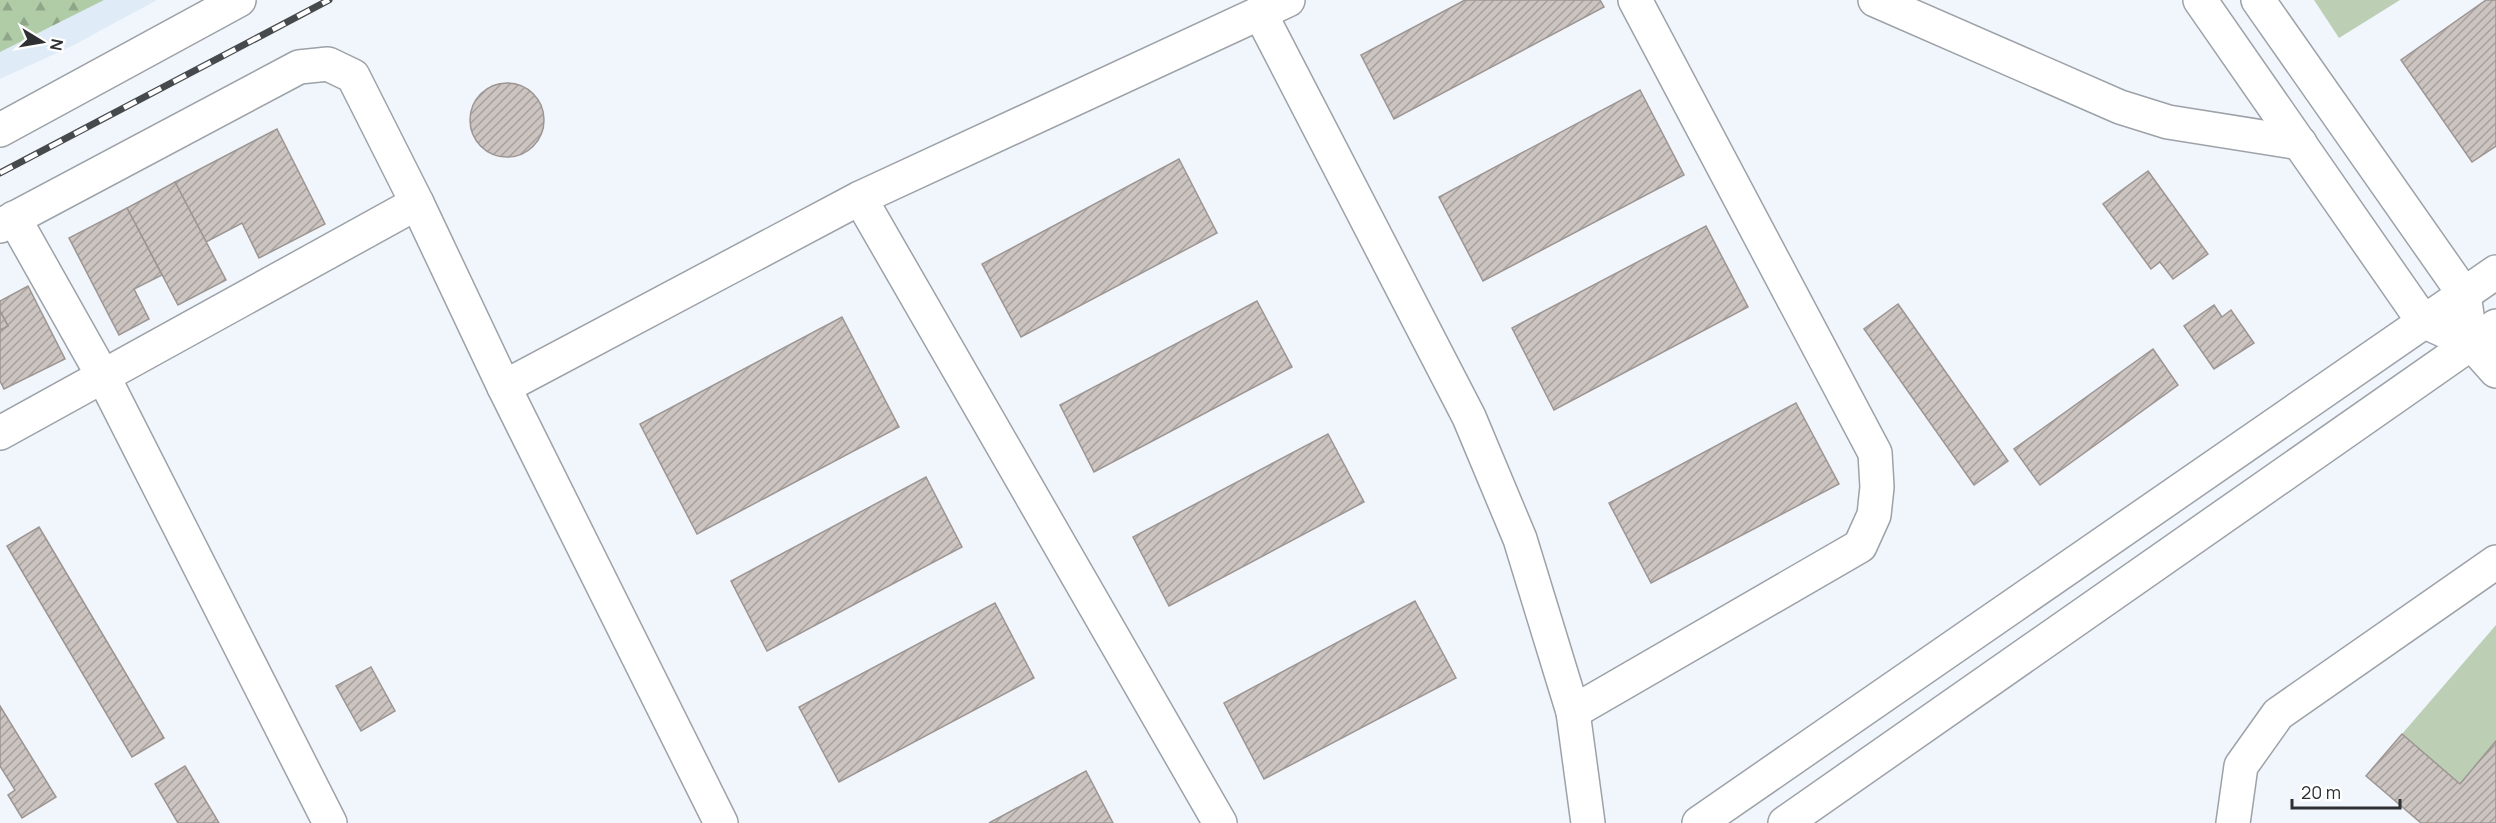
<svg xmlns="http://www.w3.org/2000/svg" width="2496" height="823" viewBox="0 0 2496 823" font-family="Manrope,sans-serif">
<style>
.built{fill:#dfebf7}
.forest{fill:url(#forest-firs)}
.garden{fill:#bccfb5}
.building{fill:url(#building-hatch);stroke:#9d9592;stroke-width:1.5}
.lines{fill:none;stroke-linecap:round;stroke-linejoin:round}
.minor-casing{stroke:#9da2a8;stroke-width:36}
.major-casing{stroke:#9da2a8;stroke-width:36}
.highway-casing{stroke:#9da2a8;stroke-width:36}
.minor{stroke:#fff;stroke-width:33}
.major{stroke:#fff;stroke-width:33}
.highway{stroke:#fff;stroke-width:33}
.rail-casing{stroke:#474a4d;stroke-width:7}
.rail{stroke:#fff;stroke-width:4.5;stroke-dasharray:14;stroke-linecap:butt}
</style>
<defs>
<pattern id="forest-firs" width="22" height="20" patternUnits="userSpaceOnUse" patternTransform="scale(1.5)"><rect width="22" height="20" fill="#b0cca6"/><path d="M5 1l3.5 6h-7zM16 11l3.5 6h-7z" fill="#90a688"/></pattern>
<pattern id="building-hatch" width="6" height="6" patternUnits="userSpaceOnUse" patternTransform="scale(1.5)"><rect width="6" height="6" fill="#ccc4c1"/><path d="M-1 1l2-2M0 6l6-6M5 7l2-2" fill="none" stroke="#a6a09d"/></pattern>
</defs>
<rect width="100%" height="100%" fill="#f0f6fc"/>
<path class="built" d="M0,0H157L72,46L0,79Z"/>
<path class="forest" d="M0,0H104L0,52Z"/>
<g class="garden">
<path d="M2314,0H2400L2339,38Z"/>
<path d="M2496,625V741L2460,784L2402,734Z"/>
</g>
<g class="building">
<path d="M1465,0H1600L1604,7L1394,119L1361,55Z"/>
<path d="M2486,0H2496V146L2472,162L2401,60Z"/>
<circle cx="507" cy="120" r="37"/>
<path d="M1640,90L1684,175L1483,281L1439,197Z"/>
<path d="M277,129L325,224L259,258L242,223L206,242L175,182Z"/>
<path d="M1179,159L1217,233L1021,337L982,264Z"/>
<path d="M2148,171L2208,254L2173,279L2160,262L2151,269L2103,204Z"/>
<path d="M175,182L226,280L178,305L127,208Z"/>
<path d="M127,208L162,275L134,289L149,319L119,335L69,238Z"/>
<path d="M1706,226L1748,307L1554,410L1512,328Z"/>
<path d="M28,286L65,359L4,389L0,381V330L8,326L0,311V301Z"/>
<path d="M1257,301L1292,367L1094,472L1060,405Z"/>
<path d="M1898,304L2008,461L1974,485L1864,329Z"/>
<path d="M2214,305L2222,317L2231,310L2254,343L2214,369L2184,326Z"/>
<path d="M0,311L8,326L0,330Z"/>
<path d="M842,317L899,427L697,534L640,424Z"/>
<path d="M2153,349L2178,385L2040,485L2014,449Z"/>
<path d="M1796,403L1839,484L1651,583L1609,503Z"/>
<path d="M1328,434L1364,502L1169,606L1133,537Z"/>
<path d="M926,477L962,547L767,651L731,581Z"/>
<path d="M39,527L164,738L132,757L7,546Z"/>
<path d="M1415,601L1456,678L1264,779L1224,703Z"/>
<path d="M995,603L1034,678L839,782L799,707Z"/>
<path d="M371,667L395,711L361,731L336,686Z"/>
<path d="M0,706L56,797L22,818L8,795L15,790L0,766Z"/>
<path d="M2402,734L2460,784L2496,741V823H2421L2366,776Z"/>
<path d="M185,766L219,823H178L155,784Z"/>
<path d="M1086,771L1113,823H989Z"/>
</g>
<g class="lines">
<g class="minor-casing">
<g id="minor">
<path d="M1875,0L2120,107L2168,122L2300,143"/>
<path d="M2200,0L2423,321L2471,343L2496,371"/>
<path d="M2258,0L2464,294L2471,343"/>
<path d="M1260,13L1469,417L1520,539L1573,712L1588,823"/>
<path d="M860,198L1220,823"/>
<path d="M14,218L103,376L330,823"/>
<path d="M0,226L299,67L328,64L353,76L417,203L504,387L721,823"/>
<path d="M504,387L860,198L1288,0"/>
<path d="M0,433L417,203"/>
<path d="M1573,712L1860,546L1874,515L1877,487L1875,453L1635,0"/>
<path d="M2233,823L2241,766L2278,714L2496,562"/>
</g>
</g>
<g class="major-casing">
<g id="major">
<path d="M1699,823L2496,272"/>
<path d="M1785,823L2496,326"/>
</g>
</g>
<g class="highway-casing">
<path id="highway" d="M0,130L239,0"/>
</g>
<use href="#minor" class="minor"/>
<use href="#major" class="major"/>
<use href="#highway" class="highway"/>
<g class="rail-casing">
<path id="rail" d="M0,173L329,0"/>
</g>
<use href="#rail" class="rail"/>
</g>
<g transform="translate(42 42) rotate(101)" stroke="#ffffff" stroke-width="4.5" paint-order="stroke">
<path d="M0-4.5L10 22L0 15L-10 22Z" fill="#2e3033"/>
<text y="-9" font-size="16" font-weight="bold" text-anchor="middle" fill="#2e3033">N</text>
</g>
<path d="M2292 799v9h108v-9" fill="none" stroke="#2e3033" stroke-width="3"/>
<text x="2301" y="799" font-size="18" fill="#2e3033" stroke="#ffffff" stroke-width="4.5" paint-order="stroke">20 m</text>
</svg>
